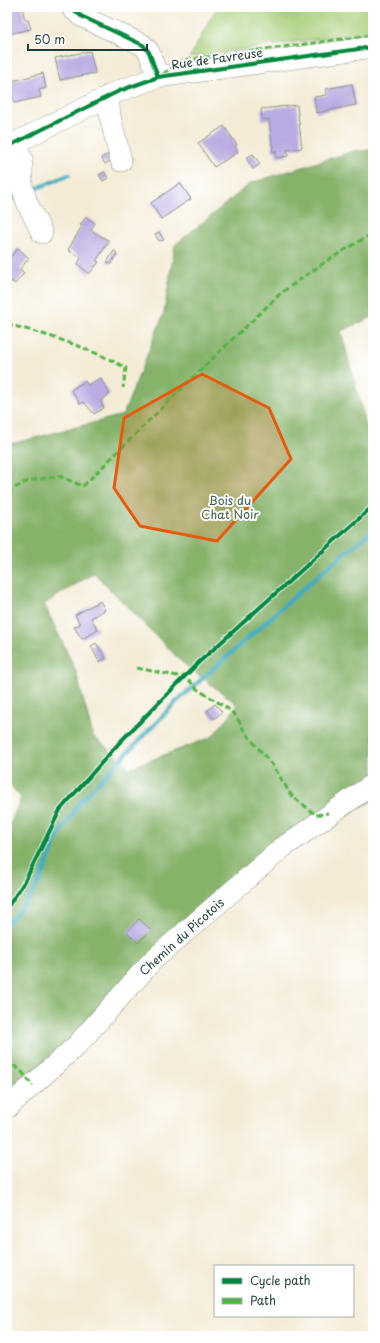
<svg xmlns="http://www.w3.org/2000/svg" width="380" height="1343" viewBox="0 0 380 1343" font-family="'Playpen Sans',sans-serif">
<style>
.green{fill:#a8cf7a;stroke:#648657}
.forest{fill:#86b26a;stroke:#52784f;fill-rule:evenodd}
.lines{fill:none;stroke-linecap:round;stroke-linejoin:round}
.stream{stroke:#40acbf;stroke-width:4.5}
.building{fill:#baace2}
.minor-casing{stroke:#8a9486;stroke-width:22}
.minor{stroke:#fff;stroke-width:21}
.quiet{stroke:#55b346;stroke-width:3;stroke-dasharray:6 3;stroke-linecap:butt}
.cycleway-casing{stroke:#fff;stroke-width:6}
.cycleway{stroke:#00873e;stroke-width:4}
.marked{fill:#e8590c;fill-opacity:0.2;stroke:#e8590c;stroke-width:3;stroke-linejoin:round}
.labels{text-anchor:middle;stroke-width:4;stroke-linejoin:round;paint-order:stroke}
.street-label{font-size:12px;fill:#1f3d34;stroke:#fff}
.park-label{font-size:12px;fill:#416246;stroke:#fff}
</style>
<rect width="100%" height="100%" fill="#fff"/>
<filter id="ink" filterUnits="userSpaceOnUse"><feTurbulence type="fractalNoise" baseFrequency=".025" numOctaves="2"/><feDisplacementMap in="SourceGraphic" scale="8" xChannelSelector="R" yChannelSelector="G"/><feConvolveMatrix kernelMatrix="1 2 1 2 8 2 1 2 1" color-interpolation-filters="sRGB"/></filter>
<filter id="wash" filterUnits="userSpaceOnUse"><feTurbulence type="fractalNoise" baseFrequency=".012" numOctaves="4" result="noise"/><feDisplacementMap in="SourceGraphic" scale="16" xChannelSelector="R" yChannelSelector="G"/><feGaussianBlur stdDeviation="0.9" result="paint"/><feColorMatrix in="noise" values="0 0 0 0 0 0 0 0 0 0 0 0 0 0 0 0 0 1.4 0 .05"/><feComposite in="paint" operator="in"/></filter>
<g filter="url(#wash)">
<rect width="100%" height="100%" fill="#f4ecd7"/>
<path class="green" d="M217,7H373V31L190,57Z"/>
<path class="forest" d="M373,150V317L341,331L373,452V800L259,865L7,1099V832L21,798L7,781V445L123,415L164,313L175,245L251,183L354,151ZM94,573L183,663L238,705L212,737L130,768L93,736L75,669L44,604Z"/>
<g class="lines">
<g class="stream">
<path d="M211,59L254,53"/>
<path d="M30,191L69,175"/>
<path d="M7,201L19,196"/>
<path d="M7,924L30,898L41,879L57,838L80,802L176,702L321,573L373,530"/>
</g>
</g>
<g id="blocks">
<g class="building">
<path d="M7,7H22L25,20H28L31,29L7,34Z"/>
<path d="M90,51L95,73L60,80L55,58Z"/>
<path d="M43,73L46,88L39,90L41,97L14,103L9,82Z"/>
<path d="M352,84L356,105L316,113L314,97L327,95L326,89Z"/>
<path d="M297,105L302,148L287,150L288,156L276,158V151L273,152L269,119L262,120L261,109Z"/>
<path d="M224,126L237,145L235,147L238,152L214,167L198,143Z"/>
<path d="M109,154L112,160L105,164L101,158Z"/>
<path d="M253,154L260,164L253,169L246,158Z"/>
<path d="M104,172L108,178L103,181L99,175Z"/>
<path d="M180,183L191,199L161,219L151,203Z"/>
<path d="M86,217L95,223L91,230L109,241L96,261L99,262L89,274L78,264L81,258L68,250L82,226L80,225Z"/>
<path d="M159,232L164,240L159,241L155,234Z"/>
<path d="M18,248L29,258L20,269L24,273L15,284L12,281L11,283L7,280V257L9,259Z"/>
<path d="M114,251L117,253L111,264L107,262Z"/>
<path d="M100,378L110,394L100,401L104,408L94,414L84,402L80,404L71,390L85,381L88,385Z"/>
<path d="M100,601L105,610L91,618L98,630L82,639L74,627L80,624L75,615Z"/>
<path d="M96,643L106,658L99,662L91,646Z"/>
<path d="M215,704L222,712L214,719L207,711Z"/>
<path d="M139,919L151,930L138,943L127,932Z"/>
</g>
</g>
</g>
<g filter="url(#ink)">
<use href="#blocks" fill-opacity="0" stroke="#8a9486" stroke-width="1"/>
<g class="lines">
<g class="minor-casing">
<g id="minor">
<path d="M71,7L81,16L143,45L149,52L158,77"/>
<path d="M108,96L110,116L121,161"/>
<path d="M14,143L22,159V187L28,205L42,233"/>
<path d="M7,147L119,91L158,77L373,47"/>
<path d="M7,1108L77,1045L153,960L282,848L373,784"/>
</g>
</g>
<use href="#minor" class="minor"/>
<g class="quiet">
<path d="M163,74L183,60L373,35"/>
<path d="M7,324C48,335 89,347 126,368L123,388"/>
<path d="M7,492L28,481L59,476L83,486L191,379L281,293L325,262L373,233"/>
<path d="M137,668L177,676H185L197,689L227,708L236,716L245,732L274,767L291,795L316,815L328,813"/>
<path d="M7,1060L22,1072L33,1086"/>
</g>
<g class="cycleway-casing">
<g id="cycleway">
<path d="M71,7L81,16L143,45L149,52L158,77"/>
<path d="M7,147L119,91L158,77L373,47"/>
<path d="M7,908L25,881L60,810L119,743L198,663L373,506"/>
</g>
</g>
<use href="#cycleway" class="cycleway"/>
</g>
</g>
<path class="marked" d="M202,374L269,408L291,459L217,541L140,526L114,488L124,418Z"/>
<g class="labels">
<g class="street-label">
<text transform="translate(217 59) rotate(-8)" y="4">Rue de Favreuse</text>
<text transform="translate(182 937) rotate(-42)" y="4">Chemin du Picotois</text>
</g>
<g class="park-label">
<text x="230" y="505">Bois du<tspan x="230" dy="14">Chat Noir</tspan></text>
</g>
</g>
<rect width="380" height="1343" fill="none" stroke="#fff" stroke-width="24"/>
<rect x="214" y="1265" width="140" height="52" fill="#ffffff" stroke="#a5b1ae"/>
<rect x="222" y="1278" width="20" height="6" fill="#00873e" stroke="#a5b1ae"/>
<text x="250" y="1285" font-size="12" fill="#1f3d34">Cycle path</text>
<rect x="222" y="1298" width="20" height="6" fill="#55b346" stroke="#a5b1ae"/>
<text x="250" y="1305" font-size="12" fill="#1f3d34">Path</text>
<path d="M28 44v6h119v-6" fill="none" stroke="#1f3d34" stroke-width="2"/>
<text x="34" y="44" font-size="12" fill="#1f3d34" stroke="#ffffff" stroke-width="3" paint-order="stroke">50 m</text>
</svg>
